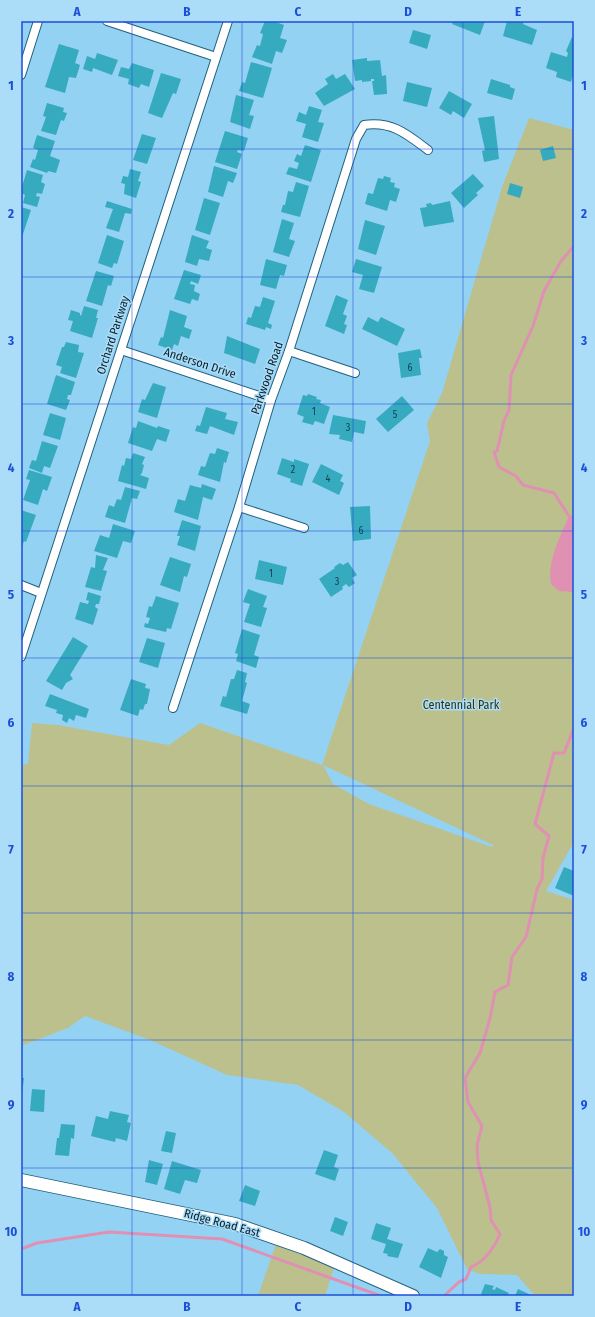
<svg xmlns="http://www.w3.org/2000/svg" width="595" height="1317" viewBox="0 0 595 1317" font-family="'Fira Sans Condensed',sans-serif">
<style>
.green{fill:#bbc08d;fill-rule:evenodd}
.water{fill:#e090b2}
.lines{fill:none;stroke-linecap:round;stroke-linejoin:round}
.stream{stroke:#e090b2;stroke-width:3}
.building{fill:#36aabf}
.street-casing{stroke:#21607d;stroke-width:10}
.secondary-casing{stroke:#21607d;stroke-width:14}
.street{stroke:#fff;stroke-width:8}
.secondary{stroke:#fff;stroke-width:12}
.grid{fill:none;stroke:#1d4ed8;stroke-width:1;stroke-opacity:0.55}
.labels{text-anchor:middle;stroke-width:3;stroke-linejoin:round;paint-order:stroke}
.number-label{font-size:10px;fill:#134352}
.street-label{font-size:12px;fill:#07212e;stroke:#acddf8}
.park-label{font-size:12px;fill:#313411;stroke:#acddf8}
.neatline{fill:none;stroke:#1d4ed8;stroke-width:1.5}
.grid-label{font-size:13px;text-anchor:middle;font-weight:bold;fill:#1d4ed8}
</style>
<rect width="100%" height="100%" fill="#94d2f4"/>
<g class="green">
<path d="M529,118L574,130V845L571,847L546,891L574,900V1296H535L517,1275L480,1274L467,1269L437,1208L392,1153L344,1112L298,1085L227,1075L150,1040L85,1016L68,1028L21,1046V765L28,764L32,723L58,725L169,745L200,723L322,765L430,441L427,423L442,393L502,187ZM323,765L493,845V846L492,847L369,804L333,784Z"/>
<path d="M277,1241L334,1268L325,1296H258Z"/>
</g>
<path class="water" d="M569,516H574V592L559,591L551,584C547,561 560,537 569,516Z"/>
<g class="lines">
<g class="stream">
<path d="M569,516L554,493L523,485L516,476L499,467L494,452L497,451L504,421L509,410L511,375L533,326L544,291L561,261L574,246"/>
<path d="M21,1249L37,1243L109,1232L222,1239L381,1296"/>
<path d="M444,1296L459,1282L466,1279L471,1267C486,1261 494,1248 500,1234L491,1220L490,1207L478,1162L477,1145L482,1126L468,1102L465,1078L480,1053L490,1018L495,992L508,985L512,957L526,937L537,889L542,879L543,858L549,836L535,824L554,753H564L574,728"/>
</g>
</g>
<g class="building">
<path d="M265,21H273L284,25L280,38L287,40L282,53L276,51L272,64L252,57L257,45L260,46L263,34L260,33Z"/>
<path d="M453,21H485L480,35L452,24Z"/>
<path d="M507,21H524L523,24L537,30L532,45L503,36Z"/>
<path d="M413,30L431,35L427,49L409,43Z"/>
<path d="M572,37L574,38V71L571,82L556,77L557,72L546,68L551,52L567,57L568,53L566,51Z"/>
<path d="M59,44L79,50L75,63L80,65L76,78L69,77L65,93L45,87Z"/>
<path d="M97,53L118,60L112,75L93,68L92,72L83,69L87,56L95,59Z"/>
<path d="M367,58V61L380,60L382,76L386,75L387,94L374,95L372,81H374V79H371V81L362,82V80L355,81L352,60Z"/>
<path d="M251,62L272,68L263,98L239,91L242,82L245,83Z"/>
<path d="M132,63L154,70L149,87L141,84L139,88L128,84L129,79L118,76L121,67L129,69Z"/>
<path d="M161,73L181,79L176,94L173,93L162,118L148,113Z"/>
<path d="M333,74L336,79L345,74L355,89L324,106L315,93L328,84L325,79Z"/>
<path d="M491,79L510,85V87L515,89L512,100L487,93Z"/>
<path d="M407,82L432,88L427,107L403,101Z"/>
<path d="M449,91L472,104L464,118L453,111L451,115L439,108Z"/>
<path d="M236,95L254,100L249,115L254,116L250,129L230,122Z"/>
<path d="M47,103L64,108L63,112L67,113L64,121L61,120L56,135L41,131L46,117L43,116Z"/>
<path d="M309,106L322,110L318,122L324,123L318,142L302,137L306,124L296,121L299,112L306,115Z"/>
<path d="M494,116L499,159L484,162L482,151L485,150L478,118Z"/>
<path d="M225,131L248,138L244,151L238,150L237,152L242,154L237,169L215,162Z"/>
<path d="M142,134L156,138L147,164L133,160Z"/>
<path d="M37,135L55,141L50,156L60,160L56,173L48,171L47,173L30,167L33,159L35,160L38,150L33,148Z"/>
<path d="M305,145L321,150L311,182L286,174L289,167L297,169L299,163L294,161L297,154L301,156Z"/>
<path d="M553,146L556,158L543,161L540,150Z"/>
<path d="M214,166L237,173L233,183L228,181L223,197L208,192Z"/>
<path d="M130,169L141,172L138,181L141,182L136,198L124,194L125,184L121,183L123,176L128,177Z"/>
<path d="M27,170L43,175L41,182L45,184L42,194L37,193L36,196L40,197L37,207L23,203L25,195L21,193V190Z"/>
<path d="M473,174L484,186L476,193L478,195L464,208L451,193Z"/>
<path d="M384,176L391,178L390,182L395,183L394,187L400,189L396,202L390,200L387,211L365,204L368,193L373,194L378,178L383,179Z"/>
<path d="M296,182L309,186L300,217L281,212L283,205H285L288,191L293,192Z"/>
<path d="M510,183L523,187L520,198L507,194Z"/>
<path d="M204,198L220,203L210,235L195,230Z"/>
<path d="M107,201L132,209L131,214L125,213L119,232L106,228L113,209L105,207Z"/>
<path d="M450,201L454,222L424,227L420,208L427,207L426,204L431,203L432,205Z"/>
<path d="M21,207L31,210L21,240Z"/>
<path d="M282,219L294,223L289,239L295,241L289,257L273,252Z"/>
<path d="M365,220L385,226L376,255L358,249Z"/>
<path d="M107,235L124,241L117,264L114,263L112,268L98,263Z"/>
<path d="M192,235L209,241L206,248L212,250L209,261L199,259L197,266L185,262Z"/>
<path d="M266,259L287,265L284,276L280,275L276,289L260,285Z"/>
<path d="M356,259L382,267L374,293L359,289L363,275L352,272Z"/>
<path d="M184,270L201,275L198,284L191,281L190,284L195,285L194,291L200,294L198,301L192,299L190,304L174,299Z"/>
<path d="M96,271L114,276L111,286L108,285L102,306L86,301Z"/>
<path d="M336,295L348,300L343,314L347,316L344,324L347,325L344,334L325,326Z"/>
<path d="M263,297L275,301L268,323L272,325L271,329L266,327L265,330L246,324L248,317L251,318L255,306L260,307Z"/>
<path d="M84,306L98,310L96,318H98L92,338L70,331L73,321L68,320L71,310L80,313V315L81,316Z"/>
<path d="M170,310L187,316L184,327L192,330L189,339L181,336L178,346L174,344L172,350L158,345L161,337L163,338Z"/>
<path d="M368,317L378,322L381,317L405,329L397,346L362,329Z"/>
<path d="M227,336L260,349L255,364L224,353Z"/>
<path d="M66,342L79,345L78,352L84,353L76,378L60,373L62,367L56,365L62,347H64Z"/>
<path d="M420,349L422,358H419L421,375L401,378L398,353Z"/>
<path d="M56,375L75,382L71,395H68L67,399L70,400L66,410L47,404Z"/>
<path d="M153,383L166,387L157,418L138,412L142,399L145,400Z"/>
<path d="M308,394L317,397L316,399L321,400L320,403L330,407L324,424L315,421L313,425L302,422L304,417L297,414L303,395L307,396Z"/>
<path d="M402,396L414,410L388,432L376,419Z"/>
<path d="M206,407L227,413L225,419L238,422L234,435L210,426L207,434L195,431L197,425L200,426Z"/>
<path d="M50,413L66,418L60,440L43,435Z"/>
<path d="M333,415L366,421L364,434L354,432L352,442L339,439L340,435L329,434Z"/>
<path d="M138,421L157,428L158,426L170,430L166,442L157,439L152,451L128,443L133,427L136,428Z"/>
<path d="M42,441L58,446L50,468L44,466L42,473L29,468L32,460L36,461Z"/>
<path d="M217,448L229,452L226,463L224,462L220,482L198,475L201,466L205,467L210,453L215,454Z"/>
<path d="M133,453L145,457L142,464L144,465L142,473L140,475L149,478L146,489L118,481L122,465L124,466L126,458L131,459Z"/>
<path d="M282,458L294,462V459L309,464L302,486L290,482L291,479L277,474Z"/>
<path d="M321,464L343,475L340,481L344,483L339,495L312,482Z"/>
<path d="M29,470L52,477L47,491L43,489L38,505L23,500L30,480L26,479Z"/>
<path d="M202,484L216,489L212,500L203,497L198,520L174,512L178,499L185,501L190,485L201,488Z"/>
<path d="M125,487L140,491L137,499L132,498L125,523L105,517L109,505L114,507L117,499L121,500Z"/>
<path d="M370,506L371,539L353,541L350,507Z"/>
<path d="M21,510L36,515L26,542L24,541L21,550Z"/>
<path d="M182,520L201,526L195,551L177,545L180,536H177Z"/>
<path d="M113,524L135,531L131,543L123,541L117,558L94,551L100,535L109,538Z"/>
<path d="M96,555L108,558L103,570L107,571L101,591L85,587L91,567L95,568Z"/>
<path d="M170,557L191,564L187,577L184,576L180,592L160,585Z"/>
<path d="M259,560L287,567L283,585L255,579Z"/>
<path d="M348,562L357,575L352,578L355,583L349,587L346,584L342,587L343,589L331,597L319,579L335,568L334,567L340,563L343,565Z"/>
<path d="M248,589L267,596L263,607L267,608L261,627L244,622L250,604L243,602Z"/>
<path d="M88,592L101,596L99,604H96L95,607L98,609L93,625L75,619L80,602L88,604L89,601L86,600Z"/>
<path d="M156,596L179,603L171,629L167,628L166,632L144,627L145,623L148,624L150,618L146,617L149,606L152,607Z"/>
<path d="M242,629L260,635L254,655L259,657L256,668L236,661L238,654L235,653Z"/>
<path d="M73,637L88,646L70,675L73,679L66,683L62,690L46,681Z"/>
<path d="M147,638L165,643L158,668L139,662Z"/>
<path d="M237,670L247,673L245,682L247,683L242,701L250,704L247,714L220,706L223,696L226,697L231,679H234Z"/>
<path d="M131,679L146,684L145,688L150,689L147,704H145L143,710L140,709L138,716L120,710Z"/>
<path d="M50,694L89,709L86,718L76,715L74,721L69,718L67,723L62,720L63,715L56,713L57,710L45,706Z"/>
<path d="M564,867L574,871V896L555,888Z"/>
<path d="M21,1078H24L22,1094H21Z"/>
<path d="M32,1089L45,1090L44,1112L30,1111Z"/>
<path d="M110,1111L129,1115L127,1122L131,1123L127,1141L116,1138L115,1142L91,1136L96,1116L108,1119Z"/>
<path d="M61,1124L75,1125L74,1139L71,1138L69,1156L55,1155L57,1138H59Z"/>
<path d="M166,1131L176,1133L172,1153L161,1151Z"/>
<path d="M324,1150L338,1155L334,1167L339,1169L335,1181L315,1174Z"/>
<path d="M149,1160L163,1164L157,1185L145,1182Z"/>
<path d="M172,1161L201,1170L197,1183L185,1180L180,1194L164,1189Z"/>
<path d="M245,1185L260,1191L255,1206L239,1201Z"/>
<path d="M335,1217L348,1222L343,1236L330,1231Z"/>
<path d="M376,1223L391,1228L387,1239L403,1244L398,1258L387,1256L388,1254L383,1253L386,1244L371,1239Z"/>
<path d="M428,1248L437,1252L440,1249L444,1251V1255L448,1257L441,1278L419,1267Z"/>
<path d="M485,1284L494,1286L492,1289L495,1290L496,1287L509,1293L507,1296H492L490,1294L486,1296L481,1294Z"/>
<path d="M518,1289L533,1296H515Z"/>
</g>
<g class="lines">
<g class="street-casing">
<g id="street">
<path d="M107,21L216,57"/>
<path d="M21,75L38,21"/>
<path d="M121,350L271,400"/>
<path d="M289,351L355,373"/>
<path d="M239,507L304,528"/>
<path d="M21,585L41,593"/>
<path d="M21,657L228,21"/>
<path d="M173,708L239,507L271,400L289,351L356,139L364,125C392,121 407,134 428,150"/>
</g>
</g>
<g class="secondary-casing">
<path id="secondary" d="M21,1180L235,1224L304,1248L413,1296"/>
</g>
<use href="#street" class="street"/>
<use href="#secondary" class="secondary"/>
</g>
<path class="grid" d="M132,21V1296M242,21V1296M353,21V1296M463,21V1296M21,149H574M21,277H574M21,404H574M21,531H574M21,658H574M21,786H574M21,913H574M21,1040H574M21,1168H574"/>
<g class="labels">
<g class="number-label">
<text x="410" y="371">6</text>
<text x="314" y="415">1</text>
<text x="395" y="418">5</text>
<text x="348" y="431">3</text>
<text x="293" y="473">2</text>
<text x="328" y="482">4</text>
<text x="361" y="534">6</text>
<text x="271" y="577">1</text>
<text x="337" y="585">3</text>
</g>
<g class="street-label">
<text transform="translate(113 335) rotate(-72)" y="4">Orchard Parkway</text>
<text transform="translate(200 363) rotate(18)" y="4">Anderson Drive</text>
<text transform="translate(267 378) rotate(-71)" y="4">Parkwood Road</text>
<text transform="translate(222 1223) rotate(15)" y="4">Ridge Road East</text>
</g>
<g class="park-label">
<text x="461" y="709">Centennial Park</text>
</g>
</g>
<rect width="595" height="1317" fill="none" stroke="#acddf8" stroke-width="44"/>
<rect x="22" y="22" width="551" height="1273" class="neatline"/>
<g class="grid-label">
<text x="77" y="16">A</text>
<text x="187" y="16">B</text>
<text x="298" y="16">C</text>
<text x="408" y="16">D</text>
<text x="518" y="16">E</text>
<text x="11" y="90">1</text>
<text x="584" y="90">1</text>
<text x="11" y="218">2</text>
<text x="584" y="218">2</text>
<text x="11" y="345">3</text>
<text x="584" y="345">3</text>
<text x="11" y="472">4</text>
<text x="584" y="472">4</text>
<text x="11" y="599">5</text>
<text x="584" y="599">5</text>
<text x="11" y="727">6</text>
<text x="584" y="727">6</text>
<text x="11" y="854">7</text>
<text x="584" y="854">7</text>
<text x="11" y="981">8</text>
<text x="584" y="981">8</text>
<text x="11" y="1109">9</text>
<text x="584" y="1109">9</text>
<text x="11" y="1236">10</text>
<text x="584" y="1236">10</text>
<text x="77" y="1311">A</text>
<text x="187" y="1311">B</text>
<text x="298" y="1311">C</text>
<text x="408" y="1311">D</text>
<text x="518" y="1311">E</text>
</g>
</svg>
